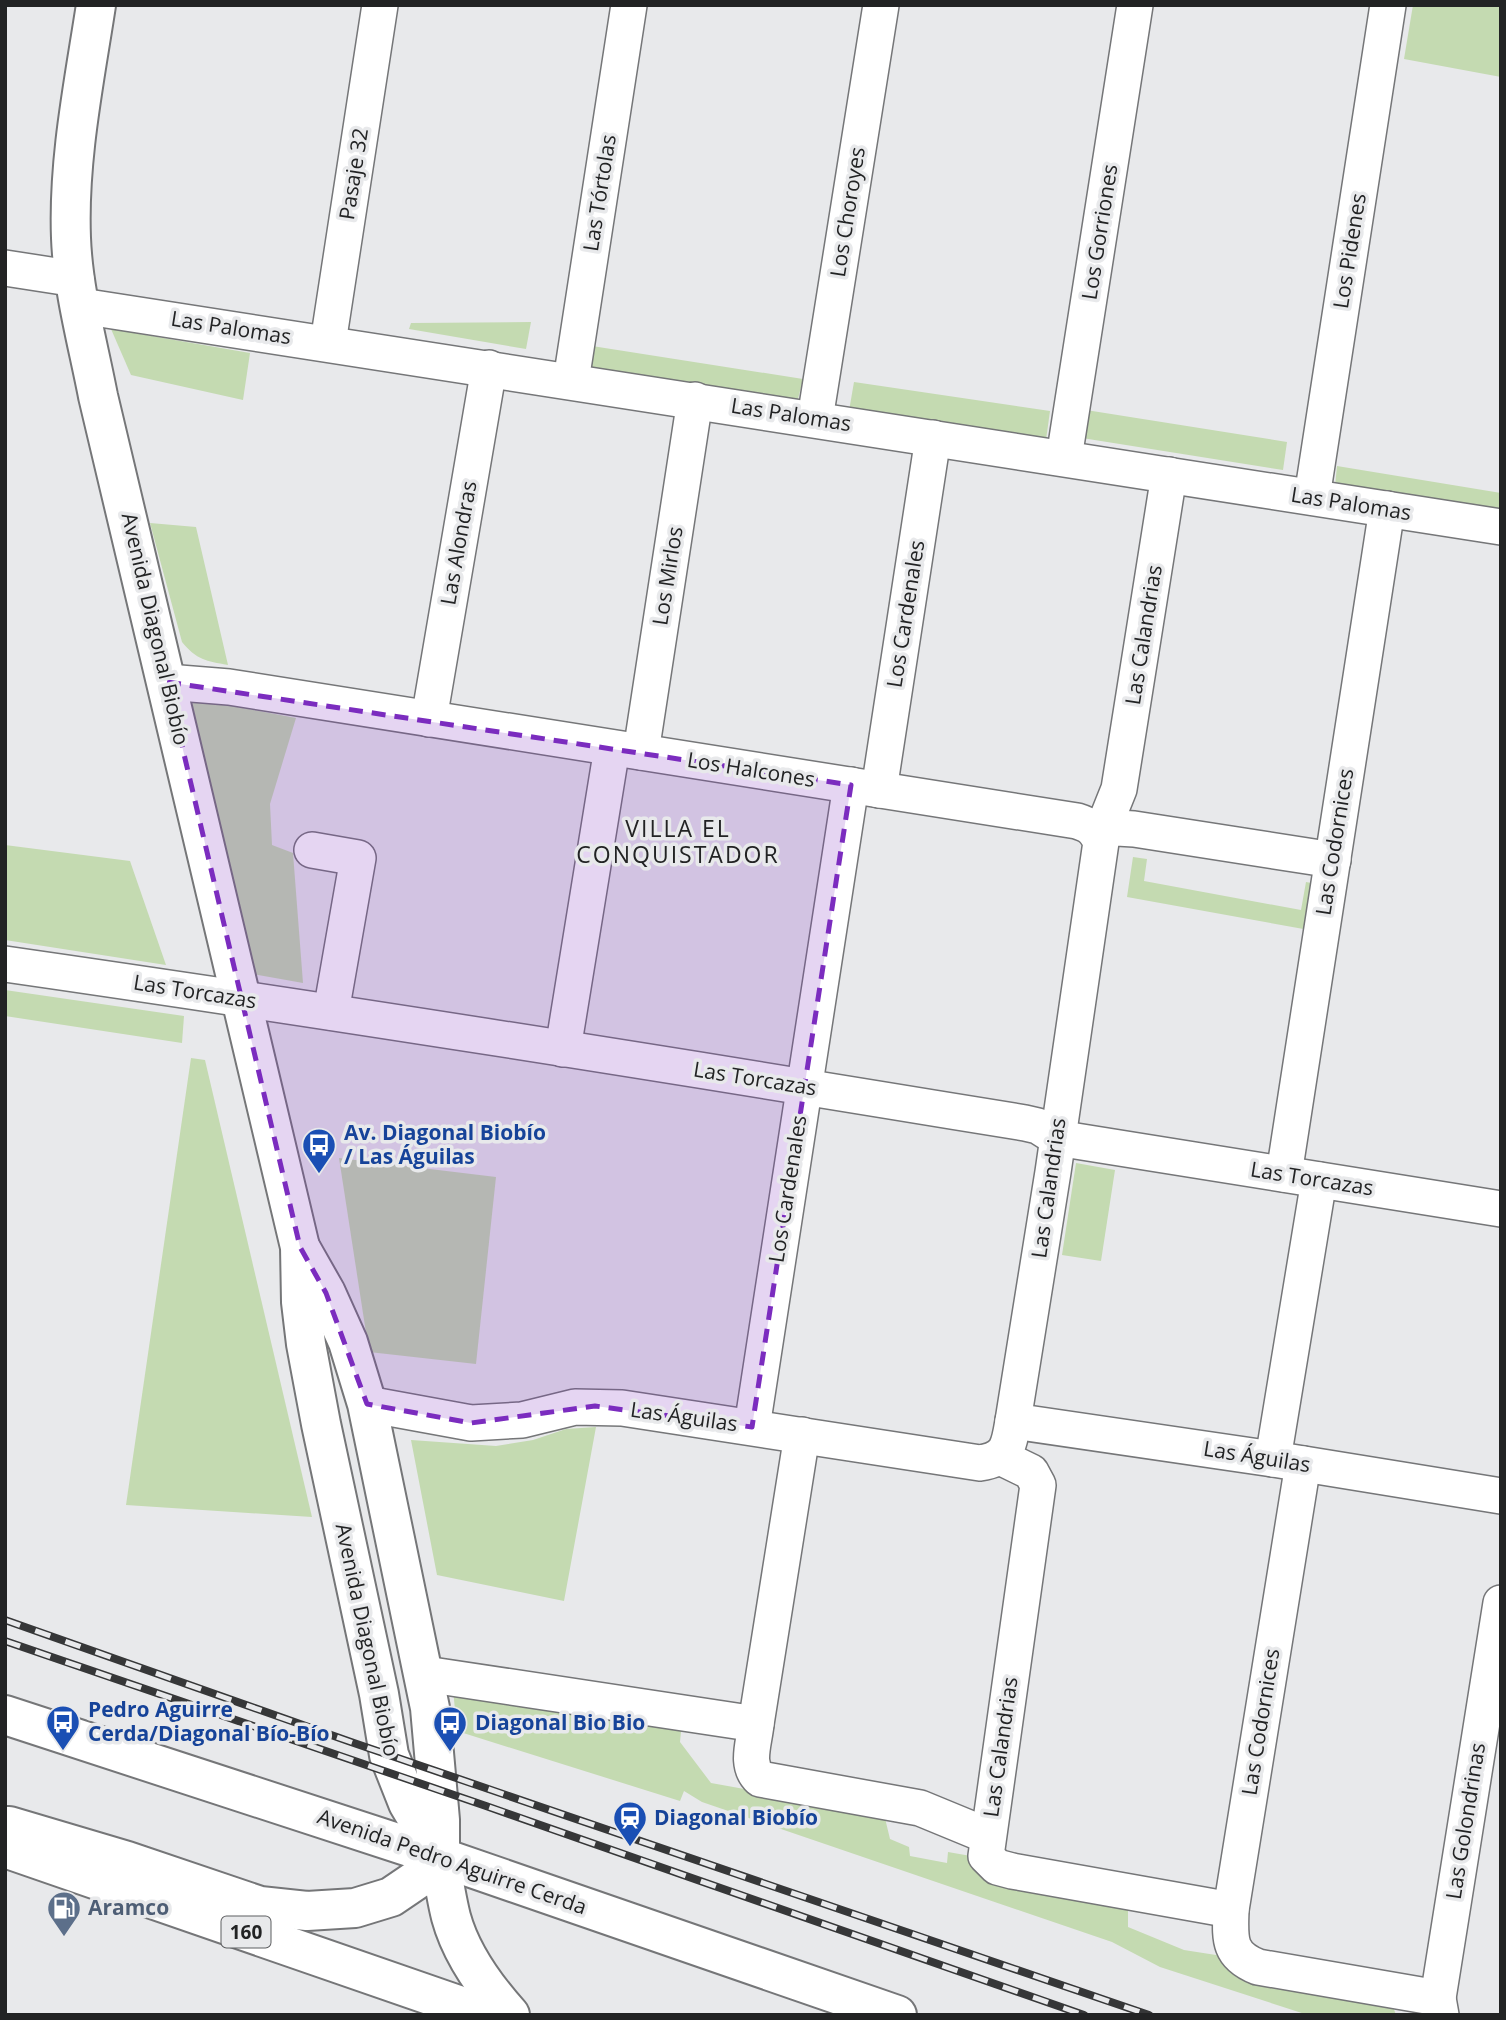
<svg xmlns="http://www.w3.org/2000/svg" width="1506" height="2020" viewBox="0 0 1506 2020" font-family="'Open Sans',sans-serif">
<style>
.green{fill:#c4dab1}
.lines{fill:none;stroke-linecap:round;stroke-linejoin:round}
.minor-casing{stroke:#757678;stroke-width:38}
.major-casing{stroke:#757678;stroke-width:42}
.highway-casing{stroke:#757678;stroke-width:42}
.minor{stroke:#fff;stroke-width:35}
.major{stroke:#fff;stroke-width:38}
.highway{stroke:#fff;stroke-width:38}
.rail-casing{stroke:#363738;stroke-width:8}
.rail{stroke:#e8e9eb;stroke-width:5;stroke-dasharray:16;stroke-linecap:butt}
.marked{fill:#7b2cbf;fill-opacity:0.2;stroke:#7b2cbf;stroke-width:5;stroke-dasharray:14 9;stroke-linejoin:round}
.labels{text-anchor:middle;stroke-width:7;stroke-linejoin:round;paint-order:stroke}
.shield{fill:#e8e9eb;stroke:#5d5e60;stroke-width:2}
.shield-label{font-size:19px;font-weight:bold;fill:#222324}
.street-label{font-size:21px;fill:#222324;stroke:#e8e9eb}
.transit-label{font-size:21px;font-weight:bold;fill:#164399;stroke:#e8e9eb;text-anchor:start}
.service-label{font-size:21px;font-weight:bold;fill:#4e5e75;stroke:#e8e9eb;text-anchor:start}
.neighbourhood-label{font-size:23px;letter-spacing:2px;fill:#222324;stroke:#e8e9eb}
</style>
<rect width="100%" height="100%" fill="#e8e9eb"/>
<g class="green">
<path d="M1413,5H1501V77L1404,59Z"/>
<path d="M531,322L526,349L409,329L411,323Z"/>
<path d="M111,329L250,353L243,400L131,375Z"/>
<path d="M592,346L803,379L798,399L590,370Z"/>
<path d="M854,382L1050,411L1046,440L849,411Z"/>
<path d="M1086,410L1287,442L1283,470L1082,438Z"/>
<path d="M1337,466L1501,493V513L1335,486Z"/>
<path d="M150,523L196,527L228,665C206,661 197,660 182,642Z"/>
<path d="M191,698L296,718L270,804L272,845L293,853L303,983L252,974Z"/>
<path d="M5,845L130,861L166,965L5,940Z"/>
<path d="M1133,857L1147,859L1144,881L1301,910L1306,882L1317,884L1309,930L1127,897Z"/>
<path d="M5,990L184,1016L182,1043L5,1016Z"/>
<path d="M191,1058L205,1060L312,1517L126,1505Z"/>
<path d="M339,1158L496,1177L476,1364L369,1352Z"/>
<path d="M1076,1163L1115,1170L1101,1261L1062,1255Z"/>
<path d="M596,1427L564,1601L437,1575L411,1440L496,1446L533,1440L566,1429Z"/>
<path d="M453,1689L682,1721L680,1742L711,1783L884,1814L890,1839L909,1847L910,1856L947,1863L948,1852L1108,1880L1128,1893V1927L1184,1950L1384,1981L1396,2015H1308L1160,1967L1112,1942L702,1802L684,1791L680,1801L457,1731Z"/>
</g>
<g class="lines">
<g class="minor-casing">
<g id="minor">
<path d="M5,268L76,279"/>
<path d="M81,306L1501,527"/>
<path d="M328,343L380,5"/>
<path d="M571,381L629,5"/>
<path d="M815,419L881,5"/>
<path d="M1064,458L1135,5"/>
<path d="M1312,497L1388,5"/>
<path d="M167,682L229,687L1077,821C1090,825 1095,829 1101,842L1053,1172L1013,1421C1009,1445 1008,1459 980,1463L622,1408L575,1407L522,1420L471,1423L367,1404"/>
<path d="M429,719L489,368"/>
<path d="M641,752L695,400"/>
<path d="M879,790L933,438"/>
<path d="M1096,831L1107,819L1119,789L1169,475"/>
<path d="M1096,831L1117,828L1134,829L1333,860"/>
<path d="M312,850L358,858L331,1012"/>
<path d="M5,964C346,1013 685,1067 1025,1123L1038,1126L1057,1138L1501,1209"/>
<path d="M563,1049L612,748"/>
<path d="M1284,1174L1387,509"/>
<path d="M1013,1421L1273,1459L1501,1496"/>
<path d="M752,1427L851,785"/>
<path d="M802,1435L756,1724C754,1744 745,1765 760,1779L920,1808L988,1836"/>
<path d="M1000,1457L1031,1472L1038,1485L986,1856L997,1867L1012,1871L1231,1910"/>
<path d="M1273,1459L1319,1180"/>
<path d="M1303,1464L1231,1910C1230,1939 1228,1955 1258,1967L1438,1998L1441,2015"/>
<path d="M425,1674L756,1724"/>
<path d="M1438,1998L1501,1603"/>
</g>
</g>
<g class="major-casing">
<g id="major">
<path d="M96,5C84,83 68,160 71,238C73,291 88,344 98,396L300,1247L301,1302L306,1344L321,1424L379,1694L389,1755L408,1803L440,1857"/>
<path d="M301,1249L326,1293L348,1342L367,1404L430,1708L440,1820V1857"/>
</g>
</g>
<g class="highway-casing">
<g id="highway">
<path d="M5,1715L440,1857L897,2015"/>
<path d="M9,1826L127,1861L260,1906L307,1911L355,1908L391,1897L419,1878L440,1857"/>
<path d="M5,1848L487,2015"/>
<path d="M440,1857C443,1877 446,1897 451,1917C461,1954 485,1987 510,2015"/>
</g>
</g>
<use href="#minor" class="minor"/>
<use href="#major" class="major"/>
<use href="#highway" class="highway"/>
<g class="rail-casing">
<g id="rail">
<path d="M5,1620L351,1742L1149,2015"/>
<path d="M5,1641L486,1806L1084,2015"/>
</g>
</g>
<use href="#rail" class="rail"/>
</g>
<path class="marked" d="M167,682L851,785L752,1427L595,1406L471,1423L367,1404L326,1293L300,1247Z"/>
<defs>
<g id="bus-pin" transform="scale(1.75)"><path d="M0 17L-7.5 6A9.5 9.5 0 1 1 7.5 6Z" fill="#1a4fb4" stroke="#e8e9eb"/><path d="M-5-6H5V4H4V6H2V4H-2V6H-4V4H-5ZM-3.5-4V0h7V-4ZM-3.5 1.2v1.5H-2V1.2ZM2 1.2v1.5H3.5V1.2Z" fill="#fff"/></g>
<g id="station-pin" transform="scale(1.75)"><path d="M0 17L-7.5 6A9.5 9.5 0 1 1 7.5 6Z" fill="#1a4fb4" stroke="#e8e9eb"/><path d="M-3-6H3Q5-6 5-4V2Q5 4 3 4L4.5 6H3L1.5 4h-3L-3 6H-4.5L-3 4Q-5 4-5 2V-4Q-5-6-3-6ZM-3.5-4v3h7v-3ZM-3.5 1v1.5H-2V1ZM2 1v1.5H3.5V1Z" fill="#fff"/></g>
<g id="fuel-pin" transform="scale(1.75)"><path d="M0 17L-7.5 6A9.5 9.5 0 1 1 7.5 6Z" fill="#5c6f8a" stroke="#e8e9eb"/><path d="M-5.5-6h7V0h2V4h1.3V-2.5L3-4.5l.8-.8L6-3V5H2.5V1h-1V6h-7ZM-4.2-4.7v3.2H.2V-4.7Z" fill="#fff"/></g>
</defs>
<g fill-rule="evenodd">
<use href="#bus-pin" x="319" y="1145"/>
<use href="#bus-pin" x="63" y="1722"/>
<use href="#bus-pin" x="450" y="1723"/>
<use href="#station-pin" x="630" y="1818"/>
<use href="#fuel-pin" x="64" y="1908"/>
</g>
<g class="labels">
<rect class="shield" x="221.5" y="1916.5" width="49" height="31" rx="5"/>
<g class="shield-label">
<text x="246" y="1939">160</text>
</g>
<g class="street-label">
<text transform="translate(354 174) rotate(-81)" y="7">Pasaje 32</text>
<text transform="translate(600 193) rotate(-81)" y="7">Las Tórtolas</text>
<text transform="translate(848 212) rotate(-81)" y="7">Los Choroyes</text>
<text transform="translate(1100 232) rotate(-81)" y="7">Los Gorriones</text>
<text transform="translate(1350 251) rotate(-81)" y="7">Los Pidenes</text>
<text transform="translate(231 328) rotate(9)" y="7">Las Palomas</text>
<text transform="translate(791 415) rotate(9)" y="7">Las Palomas</text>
<text transform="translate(1351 504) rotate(9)" y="7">Las Palomas</text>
<text transform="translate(459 543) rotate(-80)" y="7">Las Alondras</text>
<text transform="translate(668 576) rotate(-81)" y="7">Los Mirlos</text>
<text transform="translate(906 614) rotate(-81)" y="7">Los Cardenales</text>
<text transform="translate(155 629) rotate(77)" y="7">Avenida Diagonal Biobío</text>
<text transform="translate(1144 635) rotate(-81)" y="7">Las Calandrias</text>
<text transform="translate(751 770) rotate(9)" y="7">Los Halcones</text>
<text transform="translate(1335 842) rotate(-81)" y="7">Las Codornices</text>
<text transform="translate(195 992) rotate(9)" y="7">Las Torcazas</text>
<text transform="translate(755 1079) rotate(9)" y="7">Las Torcazas</text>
<text transform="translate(1312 1179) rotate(9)" y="7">Las Torcazas</text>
<text transform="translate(1049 1188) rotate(-82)" y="7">Las Calandrias</text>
<text transform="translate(788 1189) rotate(-81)" y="7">Los Cardenales</text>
<text transform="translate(684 1417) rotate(8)" y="7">Las Águilas</text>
<text transform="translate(1257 1457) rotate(9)" y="7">Las Águilas</text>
<text transform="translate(367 1640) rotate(78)" y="7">Avenida Diagonal Biobío</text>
<text transform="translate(1261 1722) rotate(-81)" y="7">Las Codornices</text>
<text transform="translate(1001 1747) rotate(-82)" y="7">Las Calandrias</text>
<text transform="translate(1466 1821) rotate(-81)" y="7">Las Golondrinas</text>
<text transform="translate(452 1862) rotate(19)" y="7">Avenida Pedro Aguirre Cerda</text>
</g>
<g class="transit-label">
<text x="344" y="1140">Av. Diagonal Biobío<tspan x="344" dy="24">/ Las Águilas</tspan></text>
<text x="88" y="1717">Pedro Aguirre<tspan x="88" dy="24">Cerda/Diagonal Bío-Bío</tspan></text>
<text x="475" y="1730">Diagonal Bio Bio</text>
<text x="654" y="1825">Diagonal Biobío</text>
</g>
<g class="service-label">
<text x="88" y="1915">Aramco</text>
</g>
<g class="neighbourhood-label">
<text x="678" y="837">VILLA EL<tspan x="678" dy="26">CONQUISTADOR</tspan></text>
</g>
</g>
<rect width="1506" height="2020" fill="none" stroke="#222324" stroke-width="14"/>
</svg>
